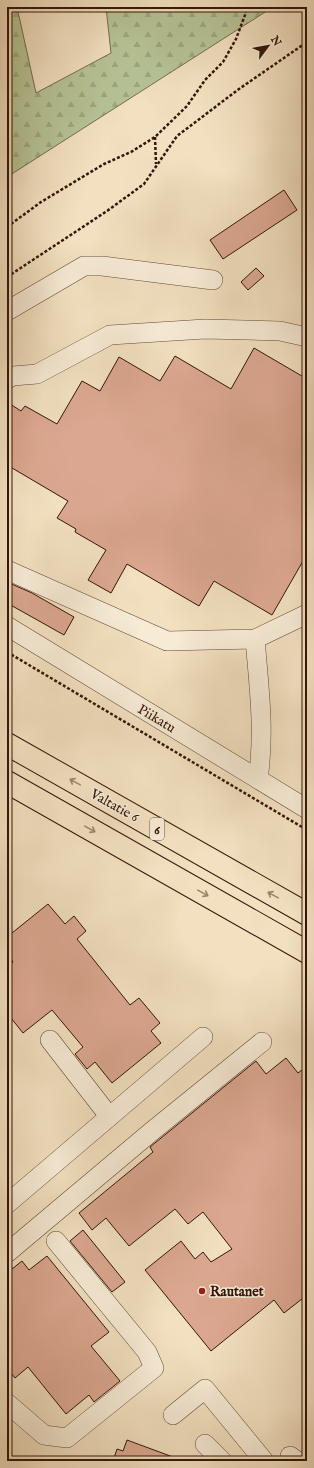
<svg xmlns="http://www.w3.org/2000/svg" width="314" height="1468" viewBox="0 0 314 1468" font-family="'IM FELL English',serif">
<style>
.forest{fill:url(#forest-firs);stroke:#746c4e}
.building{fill:#dba790;stroke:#331507}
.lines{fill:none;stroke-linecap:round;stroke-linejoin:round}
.minor-casing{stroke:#634835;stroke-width:20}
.highway-casing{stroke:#331507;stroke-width:24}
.path{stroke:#331507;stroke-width:2.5;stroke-dasharray:3 2;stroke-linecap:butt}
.minor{stroke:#f7ebd6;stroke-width:19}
.highway{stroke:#f2e0c0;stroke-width:22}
.oneway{stroke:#9c856d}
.poi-dot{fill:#8f2418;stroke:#f7ebd6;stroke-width:1.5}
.labels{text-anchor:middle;stroke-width:3;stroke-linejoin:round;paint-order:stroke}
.shield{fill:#f7ebd6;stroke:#6e5545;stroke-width:1}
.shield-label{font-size:13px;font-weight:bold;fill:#331507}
.street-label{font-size:14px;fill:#331507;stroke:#f7ebd6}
.poi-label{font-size:14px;font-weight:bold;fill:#331507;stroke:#f7ebd6;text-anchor:start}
</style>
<defs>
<pattern id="forest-firs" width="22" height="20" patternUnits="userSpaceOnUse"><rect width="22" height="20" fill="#b6c396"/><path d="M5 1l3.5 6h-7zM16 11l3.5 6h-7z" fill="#9da780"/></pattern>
</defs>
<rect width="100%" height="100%" fill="#f2e0c0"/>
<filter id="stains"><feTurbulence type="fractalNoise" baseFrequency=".005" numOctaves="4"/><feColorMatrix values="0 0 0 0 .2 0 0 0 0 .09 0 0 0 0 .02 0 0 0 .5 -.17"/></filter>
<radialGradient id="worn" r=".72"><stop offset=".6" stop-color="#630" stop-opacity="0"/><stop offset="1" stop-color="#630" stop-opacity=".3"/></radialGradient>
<path class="forest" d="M7,7H17L36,93L111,53L106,7H273L7,177Z"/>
<g class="building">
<path d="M284,190L297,210L223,259L210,240Z"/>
<path d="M256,268L264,276L248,290L241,282Z"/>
<path d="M254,348L307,379V554L272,615L214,581L199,606L127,564L111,593L88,580L106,550L75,532L76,529L57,518L68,501L7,465V402L21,411L25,406L57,424L82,381L100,391L119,357L160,381L175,356L231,389Z"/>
<path d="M7,582L32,593L74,617L64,635L7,603Z"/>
<path d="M48,904L65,924L74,916L86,931L77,939L130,1005L139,998L160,1023L151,1031L161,1043L112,1083L95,1062L87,1069L75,1054L83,1047L52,1010L23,1033L7,1013V967L13,962L7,954V937Z"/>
<path d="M286,1058L298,1073L307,1066V1295L284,1313L274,1300L211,1351L145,1270L181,1241L195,1259L203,1252L211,1262L232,1249L203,1212L188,1224L175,1209L129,1246L106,1218L92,1230L79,1213L153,1152L150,1147L256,1061L266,1074Z"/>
<path d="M83,1230L125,1282L112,1292L70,1241Z"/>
<path d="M47,1256L109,1332L91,1346L120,1381L94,1402L89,1395L66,1414L28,1367L15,1378L7,1368V1273L22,1261L29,1270Z"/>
<path d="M127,1440L181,1460V1461H113L117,1449L123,1451Z"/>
</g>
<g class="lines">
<g class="minor-casing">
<g id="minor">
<path d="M7,311L84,266H102L213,280"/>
<path d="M7,379L13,376L37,374L110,335L205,329L280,331L307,337"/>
<path d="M7,570L167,641L255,639L307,614"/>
<path d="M7,626L307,809"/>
<path d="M255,639C259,687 265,732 258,779"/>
<path d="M50,1040L109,1116"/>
<path d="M7,1204L203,1037"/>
<path d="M7,1253L151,1132L262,1042"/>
<path d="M7,1403L44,1435L67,1438L154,1368L147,1352L56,1241"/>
<path d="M173,1415L205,1389L264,1461"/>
<path d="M205,1444L222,1461"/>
<path d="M290,1456L297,1461"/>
</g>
</g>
<g class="highway-casing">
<g id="highway">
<path d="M7,744L307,914"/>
<path d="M7,782L307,952"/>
</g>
</g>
<g class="path">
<path d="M155,137L156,164"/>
<path d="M7,227L41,202L104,164L131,152L155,137L187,106L205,80L223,62L236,39L245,15L246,7"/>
<path d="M7,277L107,211L144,184L177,136L239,89L307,42"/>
<path d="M7,652L307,830"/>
</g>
<use href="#minor" class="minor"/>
<use href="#highway" class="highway"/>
</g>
<defs><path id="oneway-shaft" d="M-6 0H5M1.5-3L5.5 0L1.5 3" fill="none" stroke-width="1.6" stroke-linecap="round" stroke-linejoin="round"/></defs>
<g class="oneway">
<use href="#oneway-shaft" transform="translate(75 782) rotate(-151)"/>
<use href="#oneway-shaft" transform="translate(90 829) rotate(29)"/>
<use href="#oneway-shaft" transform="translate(203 893) rotate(29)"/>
<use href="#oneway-shaft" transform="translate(273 895) rotate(-151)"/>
</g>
<circle class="poi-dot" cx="202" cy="1291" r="4"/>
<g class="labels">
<rect class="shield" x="150" y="818" width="14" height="22" rx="3"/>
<g class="shield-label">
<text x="157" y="834">6</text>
</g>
<g class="street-label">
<text transform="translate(157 718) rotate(31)" y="5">Piikatu</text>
<text transform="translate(115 805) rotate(29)" y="5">Valtatie 6</text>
</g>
<g class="poi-label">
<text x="210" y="1296">Rautanet</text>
</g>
</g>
<rect width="314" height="1468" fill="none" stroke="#f2e0c0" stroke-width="24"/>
<rect x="8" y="8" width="298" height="1452" fill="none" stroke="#331507" stroke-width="2"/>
<rect x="12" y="12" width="290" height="1444" fill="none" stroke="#331507"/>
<g transform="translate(268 46) rotate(58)" stroke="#f7ebd6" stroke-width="3" paint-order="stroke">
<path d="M0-3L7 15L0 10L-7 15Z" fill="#331507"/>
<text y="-6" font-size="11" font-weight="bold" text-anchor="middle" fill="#331507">N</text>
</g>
<rect width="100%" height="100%" filter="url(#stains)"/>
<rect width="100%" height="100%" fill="url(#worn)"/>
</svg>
